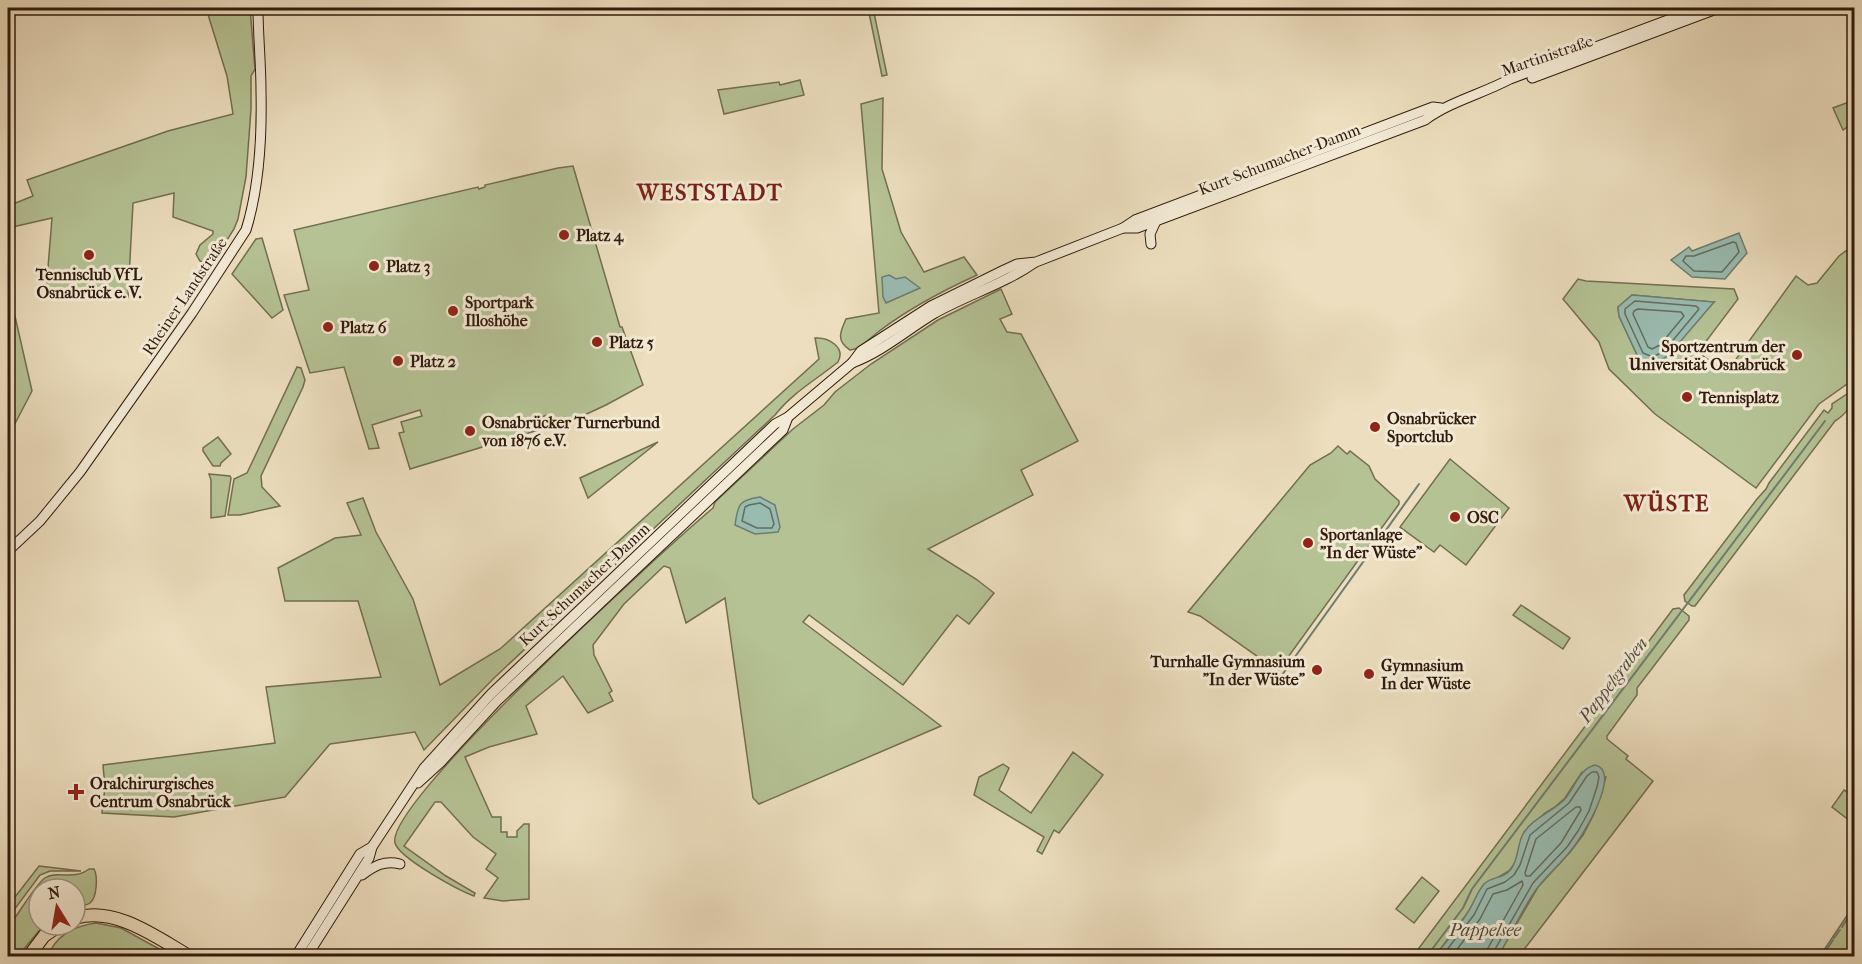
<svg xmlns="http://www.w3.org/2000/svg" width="1862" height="964" viewBox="0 0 1862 964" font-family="'IM FELL French Canon',serif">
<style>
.green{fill:#b5c294;stroke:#726e50;stroke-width:1.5;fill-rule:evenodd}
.water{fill:#99bcb1;stroke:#6f7c6f;stroke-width:1.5}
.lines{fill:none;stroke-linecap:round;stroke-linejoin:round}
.shore{stroke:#646c5e;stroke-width:1.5}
.stream{stroke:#6f7c6f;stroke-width:2}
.secondary-casing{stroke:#301b0c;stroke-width:11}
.highway-casing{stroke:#301b0c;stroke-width:14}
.secondary{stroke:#f3ead5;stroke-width:9}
.highway{stroke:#ecdebe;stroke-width:12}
.poi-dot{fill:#8f2418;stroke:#f3ead5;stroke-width:2}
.labels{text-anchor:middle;stroke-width:6;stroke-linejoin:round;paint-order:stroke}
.street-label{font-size:16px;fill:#301b0c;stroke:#f3ead5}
.poi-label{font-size:16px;font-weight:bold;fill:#301b0c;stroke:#f3ead5;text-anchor:start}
.water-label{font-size:18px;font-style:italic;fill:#504b3e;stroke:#f3ead5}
.district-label{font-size:22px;font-weight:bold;letter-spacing:1.5px;fill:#7a1f14;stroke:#f3ead5}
</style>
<rect width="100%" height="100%" fill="#ecdebe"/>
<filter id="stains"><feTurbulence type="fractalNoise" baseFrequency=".00333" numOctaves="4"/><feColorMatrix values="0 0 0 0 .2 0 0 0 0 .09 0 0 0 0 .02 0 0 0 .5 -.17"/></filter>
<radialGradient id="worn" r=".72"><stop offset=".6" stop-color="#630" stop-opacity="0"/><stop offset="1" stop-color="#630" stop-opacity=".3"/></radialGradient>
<g class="green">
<path d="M206,8H250L255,69L251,76V109L246,177L238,219L234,229L212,264L200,261L196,254L200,245L213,234V231L173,217L174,193L133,203L128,297L46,292L52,218L8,228V206L33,196L27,180L168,131L233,114L227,76Z"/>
<path d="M868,8H873L887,75L882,76Z"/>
<path d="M800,80L804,95L724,114L718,90L779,82L780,85Z"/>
<path d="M883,98L882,169L901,232L924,272L964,257L977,275C942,291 908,309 878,332C869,339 860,349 850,350C836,341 840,332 846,319L879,313L861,104Z"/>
<path d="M1854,100V123L1843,130L1833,108Z"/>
<path d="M573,166L620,327H622L643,385L606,405L578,418L552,426L547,415L542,417L545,428L410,469L399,433L404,432L401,422L422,416L420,410L372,425L379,448L369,449L344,367L310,373L284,295L309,290L294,230L478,187L479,189L485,187V185L558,168Z"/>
<path d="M262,238L283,310L272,318L232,274L256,239Z"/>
<path d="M1847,250L1854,268V379L1819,404L1756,488L1655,414L1609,369L1599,342L1563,299L1578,279L1586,281L1734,289L1738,299L1698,352L1726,373L1796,276L1808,285L1817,283L1839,256ZM1632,295L1714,302L1639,359L1619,316L1618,307Z"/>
<path d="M1001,289L1012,314L1000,319L1007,332L1021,334L1078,441L1021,470L1033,495L928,549L976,579L994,593L969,624L957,615L903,685L809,615L803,622L941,726L759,804L753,798L725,598L686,623L670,568L664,566L624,604L593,645L594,655L612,691L609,693L613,701L588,713L563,676L526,706L537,734L489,747L465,757L492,817H501V832H507V837H517V831L524,824H529V899L503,901L484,898L498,878L486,869L496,854L473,837L441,802H435L404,846L446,876L475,893L474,896C458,890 399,858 395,843C385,803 669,545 713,508L715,502L793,429L824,405L835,392L871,364L938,320Z"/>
<path d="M8,308L15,316L32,391L8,437Z"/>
<path d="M815,338C828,337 846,347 838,362C816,380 793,392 775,415L494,678L424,750L415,732L330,744L285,797L174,817L102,813L105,787L103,765L275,743L266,687L381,677L358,601H285L278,568L335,538L361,535L347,503L363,498L376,532L413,599L440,685L500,649L819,359Z"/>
<path d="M297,367L301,368L305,380L303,387L261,476L262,487L280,506L240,515H228L234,479L247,473Z"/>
<path d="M1850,392H1854C1855,403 1845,415 1835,421L1695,606H1692L1685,601L1684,595L1757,499L1766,489L1769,483L1824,410L1828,413L1832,408V404Z"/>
<path d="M218,437L231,454L221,463L220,466H213L203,451V448Z"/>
<path d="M658,442L588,498L580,478Z"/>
<path d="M1338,446L1347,454L1350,451L1369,466L1375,479L1399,501V504L1278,671L1200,616L1188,612L1310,465L1331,453Z"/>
<path d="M1450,459L1509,508L1466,565L1440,545L1434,552L1400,527Z"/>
<path d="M209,474L230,476L231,478L225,516L211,518V480Z"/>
<path d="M1521,605L1570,638L1563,649L1513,615Z"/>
<path d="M1679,608L1689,616V620L1637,688V695L1607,736V739L1628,756L1626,759L1653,781L1519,956H1498L1538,887L1571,851L1583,835L1594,814L1606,777L1582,772L1565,798L1555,807L1545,813L1524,832L1515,863L1509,871L1483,886L1469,911L1435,956H1413L1673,609Z"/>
<path d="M1073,752L1103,775L1059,833L1054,830L1042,854L1037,851L1044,837L974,795L979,777L1003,764L1009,768L999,790L1031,813Z"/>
<path d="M1844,790L1854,796V824L1832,807Z"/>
<path d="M39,866L81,871H50L40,875L8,918V906Z"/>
<path d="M89,869H94C98,876 97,898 90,903C86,906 80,906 75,907V889H39V925H44L18,956H8V924L14,919C21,910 36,884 45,878C57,870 73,881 89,869Z"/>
<path d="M1422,877L1439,891L1414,923L1396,909Z"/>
<path d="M1854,905V956H1820Z"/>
<path d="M96,923L121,928L172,956H48C56,935 74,926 96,923Z"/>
</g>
<g class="water">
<path d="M1739,233L1747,253L1725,279L1692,277L1671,260L1689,247L1692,251Z"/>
<path d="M889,275L896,279L905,277L920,288L886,303L883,297L882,277Z"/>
<path d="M1632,295L1714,302L1668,356L1654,364L1639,359L1619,316L1618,307Z"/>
<path d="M760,497L775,505L780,527L778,532L755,534L735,525C738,505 738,500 760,497Z"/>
<path d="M1595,765C1623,771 1582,837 1572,849C1562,863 1548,874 1538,887C1522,908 1512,934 1498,956H1435C1446,942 1458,928 1468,912C1474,903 1477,892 1484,884C1492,876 1504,879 1511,869C1519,858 1517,845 1523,834C1533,817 1553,812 1565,799C1575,787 1579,769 1595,765Z"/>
</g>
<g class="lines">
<g class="shore">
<path d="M1733,242L1736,243L1739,252L1722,272L1694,271L1683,261L1686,256H1694Z"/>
<path d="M1635,301L1696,306L1699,309L1664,351L1653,357L1643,353L1625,314V309Z"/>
<path d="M1638,309L1681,312L1684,316L1660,345L1652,349L1648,347L1633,314L1634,311Z"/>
<path d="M760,503L770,509L774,524L772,528H757L742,521L745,507L749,505Z"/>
<path d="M1576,807H1580L1581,810L1561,843L1530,876H1526L1525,873L1536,839Z"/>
<path d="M1442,956L1474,915L1487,889L1505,882L1514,875L1520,865L1530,835L1569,803L1587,776L1592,772H1597L1599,777L1597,787L1589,811L1578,831L1567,847L1533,883L1494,951V956"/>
<path d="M1452,956L1480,919L1493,894L1507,890L1522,881L1523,885L1488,948L1486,956"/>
</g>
<g class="stream">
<path d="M1282,675L1419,484"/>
<path d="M1842,927L1853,910"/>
<path d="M1834,938L1840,930"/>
<path d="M1827,949L1833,940"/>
<path d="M1427,956L1463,908L1472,889L1825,421"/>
<path d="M1822,956L1825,951"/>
</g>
<g class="secondary-casing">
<g id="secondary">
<path d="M1532,78L1719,8"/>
<path d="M1123,228L1135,220L1425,110L1433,107L1441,108"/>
<path d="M1151,244L1150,234L1156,221"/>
<path d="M852,363C882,352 908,329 935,313C967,295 1004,284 1034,263"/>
<path d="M8,551L40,521L80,472L192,313L246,230C259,188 262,135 261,91C261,63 258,35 258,8"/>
<path d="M418,783L440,763L497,701L783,430L788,417"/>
<path d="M362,875C374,866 384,860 400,864"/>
<path d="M296,956L360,854L372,847"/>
<path d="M307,956L369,858L372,847L424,768L491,694L775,424L788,417L852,363L861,351L931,306L1004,270L1017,264L1036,262L1123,228H1137L1425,120C1451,101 1482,94 1510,79L1700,8"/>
</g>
</g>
<g class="highway-casing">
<g id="highway">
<path d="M75,918C115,906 156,937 189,956"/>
<path d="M29,956L44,936L60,925"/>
</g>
</g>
<use href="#secondary" class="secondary"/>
<use href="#highway" class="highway"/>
</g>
<g class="poi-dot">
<circle cx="564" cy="235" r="6"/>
<circle cx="89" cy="255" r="6"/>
<circle cx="374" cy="266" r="6"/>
<circle cx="453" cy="311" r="6"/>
<circle cx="328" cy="327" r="6"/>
<circle cx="597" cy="342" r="6"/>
<circle cx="1797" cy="355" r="6"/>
<circle cx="398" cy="361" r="6"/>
<circle cx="1687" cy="397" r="6"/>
<circle cx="1375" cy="427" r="6"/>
<circle cx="470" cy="431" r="6"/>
<circle cx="1455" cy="517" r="6"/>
<circle cx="1308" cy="543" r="6"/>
<circle cx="1317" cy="670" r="6"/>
<circle cx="1369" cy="674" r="6"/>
<path d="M73 783h6v6h6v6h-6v6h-6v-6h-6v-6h6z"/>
</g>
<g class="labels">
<g class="street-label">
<text transform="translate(1547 55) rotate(-19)" y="6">Martinistraße</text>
<text transform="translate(1279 159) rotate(-21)" y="6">Kurt-Schumacher-Damm</text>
<text transform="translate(184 296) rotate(-56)" y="6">Rheiner Landstraße</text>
<text transform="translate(584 584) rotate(-43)" y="6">Kurt-Schumacher-Damm</text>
</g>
<g class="poi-label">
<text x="576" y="241">Platz 4</text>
<text x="386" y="272">Platz 3</text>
<text x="89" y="280" text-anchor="middle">Tennisclub VfL<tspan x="89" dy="18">Osnabrück e. V.</tspan></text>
<text x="465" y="308">Sportpark<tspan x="465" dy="18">Illoshöhe</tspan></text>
<text x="340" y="333">Platz 6</text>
<text x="609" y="348">Platz 5</text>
<text x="1785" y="352" text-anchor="end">Sportzentrum der<tspan x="1785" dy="18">Universität Osnabrück</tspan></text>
<text x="410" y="367">Platz 2</text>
<text x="1699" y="403">Tennisplatz</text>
<text x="1387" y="424">Osnabrücker<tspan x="1387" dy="18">Sportclub</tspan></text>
<text x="482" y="428">Osnabrücker Turnerbund<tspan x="482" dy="18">von 1876 e.V.</tspan></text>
<text x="1467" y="523">OSC</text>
<text x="1320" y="540">Sportanlage<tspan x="1320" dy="18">"In der Wüste"</tspan></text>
<text x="1305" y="667" text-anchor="end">Turnhalle Gymnasium<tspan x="1305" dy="18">"In der Wüste"</tspan></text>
<text x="1381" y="671">Gymnasium<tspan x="1381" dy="18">In der Wüste</tspan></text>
<text x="90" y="789">Oralchirurgisches<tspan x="90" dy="18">Centrum Osnabrück</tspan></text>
</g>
<g class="water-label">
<text transform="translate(1613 680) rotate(-53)" y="6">Pappelgraben</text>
<text x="1485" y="936">Pappelsee</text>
</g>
<g class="district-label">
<text x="710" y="200">WESTSTADT</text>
<text x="1667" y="511">WÜSTE</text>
</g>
</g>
<rect width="1862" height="964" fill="none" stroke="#ecdebe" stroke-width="30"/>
<rect x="9" y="9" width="1844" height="946" fill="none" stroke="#301b0c" stroke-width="3"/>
<rect x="15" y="15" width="1832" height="934" fill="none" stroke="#301b0c" stroke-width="1.5"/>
<g transform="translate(57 907) rotate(349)"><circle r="28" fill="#f3ead5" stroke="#a59785" stroke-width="1.5"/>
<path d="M0-4.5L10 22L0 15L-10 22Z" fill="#8f2418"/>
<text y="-9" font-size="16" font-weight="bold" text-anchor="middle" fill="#301b0c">N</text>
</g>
<rect width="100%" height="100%" filter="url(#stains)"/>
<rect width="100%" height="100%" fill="url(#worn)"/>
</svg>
